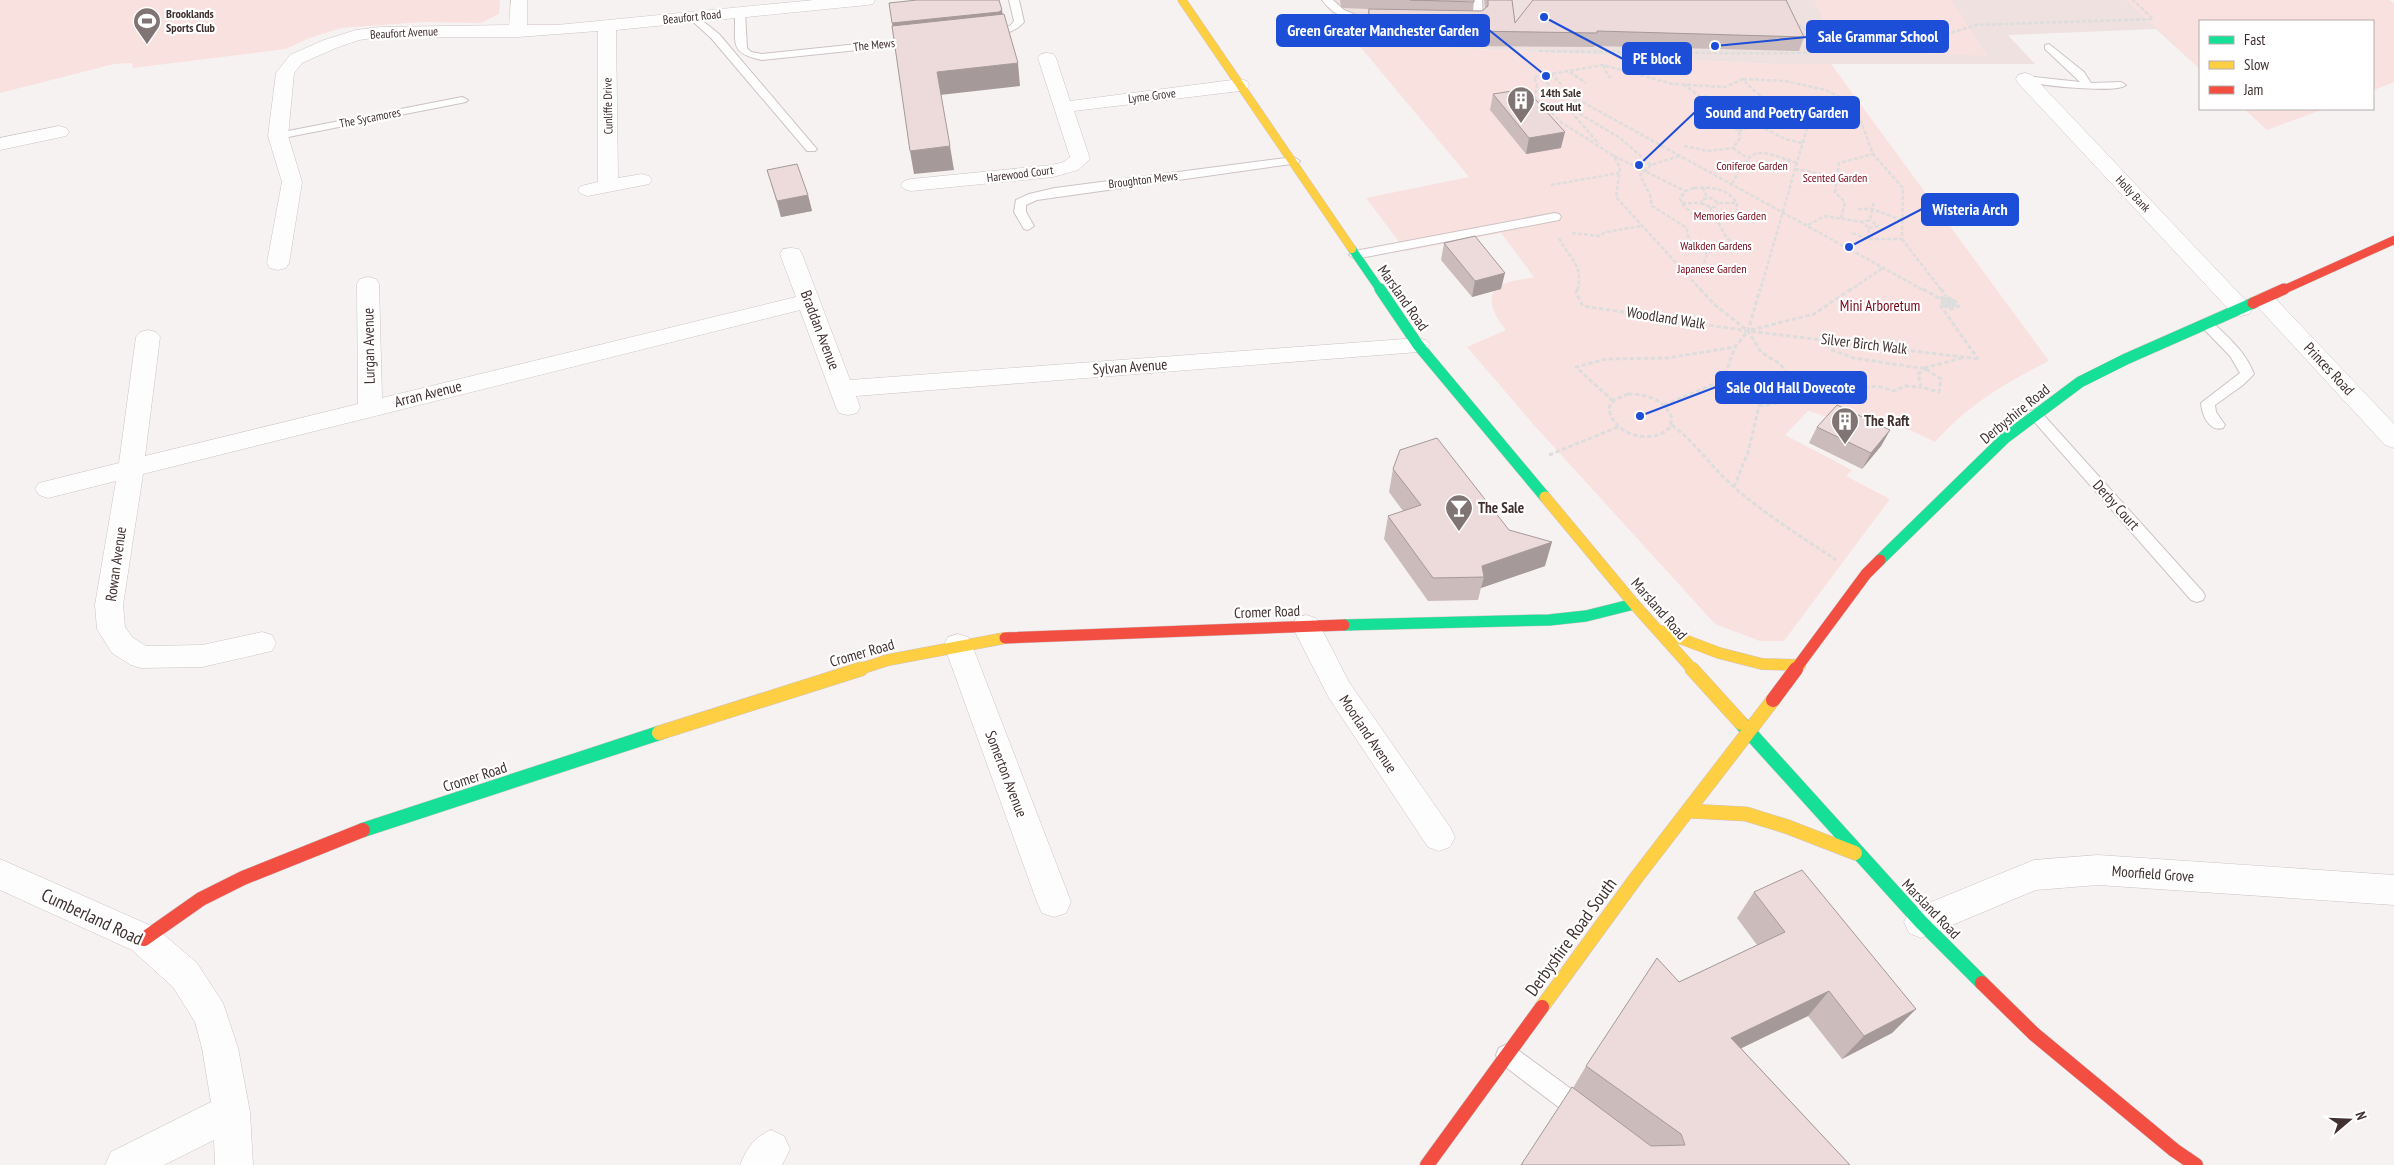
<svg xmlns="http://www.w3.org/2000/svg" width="2394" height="1165" viewBox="0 0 2394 1165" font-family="'PT Sans Narrow',sans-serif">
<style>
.built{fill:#eee1e0}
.green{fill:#f9e1df}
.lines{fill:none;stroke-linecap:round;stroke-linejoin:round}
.lane-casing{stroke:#cdc3c3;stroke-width:2}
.street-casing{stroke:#cdc3c3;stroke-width:1}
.fast-far2-casing{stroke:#cdc3c3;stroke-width:9}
.fast-far1-casing{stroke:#cdc3c3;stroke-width:12}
.fast-casing{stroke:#cdc3c3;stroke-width:15}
.slow-far2-casing{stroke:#cdc3c3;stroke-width:9}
.slow-far1-casing{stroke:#cdc3c3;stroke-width:12}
.slow-casing{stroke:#cdc3c3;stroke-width:15}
.jam-far2-casing{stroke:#cdc3c3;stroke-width:9}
.jam-far1-casing{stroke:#cdc3c3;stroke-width:12}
.jam-casing{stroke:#cdc3c3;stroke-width:15}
.path-far1{stroke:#dedddd;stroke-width:2.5;stroke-dasharray:4 2;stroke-linecap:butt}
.path{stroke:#dedddd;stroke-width:3;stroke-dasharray:4.5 2.5;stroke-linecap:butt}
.lane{fill:#fefdfd;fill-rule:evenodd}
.street{fill:#fefdfd;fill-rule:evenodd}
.fast-far2{stroke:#16e098;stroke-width:8}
.fast-far1{stroke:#16e098;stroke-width:11}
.fast{stroke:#16e098;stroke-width:14}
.slow-far2{stroke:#ffcf43;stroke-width:8}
.slow-far1{stroke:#ffcf43;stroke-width:11}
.slow{stroke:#ffcf43;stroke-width:14}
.jam-far2{stroke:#f24e42;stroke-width:8}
.jam-far1{stroke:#f24e42;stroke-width:11}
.jam{stroke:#f24e42;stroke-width:14}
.wall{fill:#cbbcbb}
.shaded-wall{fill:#a59999}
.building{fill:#ecdbda;stroke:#a59999}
.labels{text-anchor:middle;stroke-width:4.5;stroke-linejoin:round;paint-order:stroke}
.far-poi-label{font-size:12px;font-weight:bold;fill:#403130;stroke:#fff;text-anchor:start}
.far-street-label{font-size:12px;fill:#403130;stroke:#fff}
.far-park-label{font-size:12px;fill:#770315;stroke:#fff}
.street-label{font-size:15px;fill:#403130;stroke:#fff}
.park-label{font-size:15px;fill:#770315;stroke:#fff}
.poi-label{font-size:15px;font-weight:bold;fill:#403130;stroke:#fff;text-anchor:start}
.near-street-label{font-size:18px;fill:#403130;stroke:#fff}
.leader{fill:none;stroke:#1d4ed8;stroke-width:2}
.callout-dot{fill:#1d4ed8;stroke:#fff;stroke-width:2}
.callout{fill:#1d4ed8;stroke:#1d4ed8;stroke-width:2}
.callout-label{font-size:16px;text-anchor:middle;font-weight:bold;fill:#fff}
</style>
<rect width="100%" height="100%" fill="#f7f2f2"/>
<path class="built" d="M1321,0H2389L2394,4V82L2373,90V21H2200V69L2156,29L2008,35L2035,64H1773L1357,43Z"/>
<g class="green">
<path d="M0,0H500L499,14L481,23L423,22L341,28L307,39L286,49L133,68L132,63L114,64L0,93Z"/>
<path d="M1814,0H1952L1987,56L1837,50Z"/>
<path d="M2126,0H2389L2394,4V82L2373,90V21H2200V69Z"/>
<path d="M1357,43L1773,64H1831L2049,361C2006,382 1967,406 1935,442L1887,419L1871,430L1808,411L1785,435L1852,470L1846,476L1890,499L1784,641H1760L1715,624L1533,424L1467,347L1506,330C1496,318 1481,295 1503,284C1512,280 1524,279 1534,277L1501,233L1406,251L1366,198L1469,177Z"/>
<path d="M2244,109H2324L2267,130Z"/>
</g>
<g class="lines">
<g class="lane-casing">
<g id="lane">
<path d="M1009,0H1019L1024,22C1016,32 996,38 983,35V31L1010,26L1014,21Z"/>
<path d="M1322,0H1333L1344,10L1356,15L1391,16L1396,19C1391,23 1384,22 1378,22C1355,22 1336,19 1322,0Z"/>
<path d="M1472,0H1482L1483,23L1467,24L1462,21L1463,19L1474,18Z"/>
<path d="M740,9L745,12L747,48L751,52L762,54L915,38L920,41L915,44L762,60C728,53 736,43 735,12Z"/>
<path d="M694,14L719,34L815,147L817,149L815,151H807L711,38L690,19V15Z"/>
<path d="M2049,44L2084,72L2091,83L2121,82L2126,85C2117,94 2037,85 2021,81V77L2025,76L2080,82L2045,49V45Z"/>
<path d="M462,97L468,100L466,102L278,139L272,136L278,133Z"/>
<path d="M1294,157L1300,161L1298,163L1037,200L1026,205V212L1034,226L1028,230L1024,229L1014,212L1016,200L1029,194L1055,188Z"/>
<path d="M1555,213L1559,214L1561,217L1559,220L1355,259L1349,255L1355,251Z"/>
<path d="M2206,320L2211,321C2228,337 2245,351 2254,374L2243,385L2215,405L2216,412L2225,425L2223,428C2209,432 2202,415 2201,403L2240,373L2230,356L2199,324Z"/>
<path d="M2035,409L2040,411L2203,592L2205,596L2203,600L2197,602L2191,600L2030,417L2028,414L2030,411Z"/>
<path d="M1507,1044L1515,1048L1589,1102L1592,1110L1589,1118L1581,1121L1573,1118L1499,1062L1496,1055L1499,1048Z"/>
</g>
</g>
<g class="street-casing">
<g id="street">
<path d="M511,0H527V25H557L814,0H875L873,4L867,5L616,30L618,178L642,174L649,176L652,180L649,184L588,196L581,194L578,190L581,186L598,182V31L518,37H380L359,40L336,48L302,63L294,73L288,136L302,182L289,263L286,268L278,270L270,268L267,263L282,182L268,136L276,73L290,55L324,40L356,30L380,27L509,25Z"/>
<path d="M1047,53L1053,54L1056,58L1070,101L1240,79L1247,81L1249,85L1247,89L1240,91L1074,111L1090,159L1078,170L1053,177L911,191L904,189L901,185L904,181L911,179L1052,165L1064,162L1070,157L1038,58L1041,54Z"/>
<path d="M2025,73L2032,75L2249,304L2252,309L2249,314L2241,316L2233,314L2018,83L2016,79L2018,75Z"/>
<path d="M59,126L66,128L69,132L66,136L0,150V138Z"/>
<path d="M791,248L799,249L802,254L850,380L1418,338L1426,340L1430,345L1426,350L1418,352L856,396L860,407L857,413L848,415L839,413L836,407L800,310L143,474L123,605L125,627L132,637L146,646L202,645L262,632L272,635L276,643L272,651L202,667L141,668L131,665L112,653L97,629L95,605L116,481L48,498L39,495L35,489L39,483L119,463L136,337L140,332L148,330L156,332L160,337L145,456L358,404L357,284L360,279L368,277L376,279L379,284L382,398L796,297L780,254L783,249Z"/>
<path d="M2264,293L2272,295L2394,424V448L2385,445L2256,305L2253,300L2256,295Z"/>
<path d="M1306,615L1316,618L1349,682L1450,827L1455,837L1450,847L1439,851L1428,847L1329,698L1292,626L1296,618Z"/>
<path d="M958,634L968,637L972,645L1071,902L1066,913L1054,917L1042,913L1037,902L944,645L948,637Z"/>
<path d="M2098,855L2394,875V905L2098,885L2036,890L1921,938L1909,933L1904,922L1909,911L2034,860Z"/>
<path d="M0,859L156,928L197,963L223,1003L238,1048L250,1112L253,1165H215L214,1140L164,1165H105L111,1152L211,1102L202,1048L195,1022L173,987L132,950L0,890Z"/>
<path d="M771,1130L784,1136L790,1149L782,1165H740C747,1148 754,1137 771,1130Z"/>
</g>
</g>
<g class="fast-far2-casing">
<path id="fast-far2" d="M1352,249L1381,291"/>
</g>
<g class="fast-far1-casing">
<g id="fast-far1">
<path d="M1380,289L1418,345L1545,497"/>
<path d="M1880,560L2005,438L2080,382L2126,359L2253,303"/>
<path d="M1344,625L1549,620L1586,616L1634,604"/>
</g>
</g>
<g class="fast-casing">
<g id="fast">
<path d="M1741,723L1921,922L1982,983"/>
<path d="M363,830L659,733"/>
</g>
</g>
<g class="slow-far2-casing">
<path id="slow-far2" d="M1182,0L1352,249"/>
</g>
<g class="slow-far1-casing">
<g id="slow-far1">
<path d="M1545,497L1634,604L1693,670"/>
<path d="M1661,631L1719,653L1762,664L1800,665"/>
<path d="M857,670L888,660L1005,638"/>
</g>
</g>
<g class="slow-casing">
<g id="slow">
<path d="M1692,669L1741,723"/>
<path d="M659,733L861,669"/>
<path d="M1689,811L1746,814L1788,827L1855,853"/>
<path d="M1542,1007L1636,878L1773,700"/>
</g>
</g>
<g class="jam-far2-casing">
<path id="jam-far2" d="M2281,291L2394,240"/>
</g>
<g class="jam-far1-casing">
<g id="jam-far1">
<path d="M2253,303L2284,289"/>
<path d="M1005,638L1344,625"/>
<path d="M1795,670L1866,574L1880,560"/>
</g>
</g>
<g class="jam-casing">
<g id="jam">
<path d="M1773,700L1796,669"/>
<path d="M144,939L201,899L243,878L363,830"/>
<path d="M1982,983L2034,1034L2174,1150L2196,1165"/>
<path d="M1427,1165L1542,1007"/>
</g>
</g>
<g class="path-far1">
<path d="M1794,21L1806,30L1804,35"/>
<path d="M1539,51C1597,52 1655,52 1713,53C1800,54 1892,55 1975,25L2153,19L2133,0"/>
<path d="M1603,65L1608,76L1612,78"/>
<path d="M1570,72L1586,83"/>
<path d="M1743,79L1785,81L1826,90L1855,105L1873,154L1903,188L1902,239H1868L1850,232"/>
<path d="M1683,84L1702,98"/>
<path d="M1549,85L1542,79L1553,75L1564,88"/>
<path d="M1536,91L1577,99L1925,291"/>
<path d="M1705,96L1714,101L1709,104L1700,99Z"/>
<path d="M1577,100L1565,105L1620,138L1651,165L1679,156"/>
<path d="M1711,102L1728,111"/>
<path d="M1567,107L1599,144"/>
<path d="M1733,108L1742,113L1735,117L1726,112Z"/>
<path d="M1811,114H1834L1855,105"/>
<path d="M1738,115L1785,139L1802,143"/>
<path d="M1725,121L1739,131L1740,138L1733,148L1746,157"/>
<path d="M1739,131L1761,124L1770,116"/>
<path d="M1684,146L1708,151L1733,148"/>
<path d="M1614,156L1685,191"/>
<path d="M1651,165L1640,175L1650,195L1652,206L1687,228C1687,242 1695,247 1707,253L1715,250L1738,251L1725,235L1710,207H1715L1718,203"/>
<path d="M1795,169L1837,177L1839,163L1873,154"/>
<path d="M1837,177L1835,192L1845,202L1841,219"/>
<path d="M1732,184C1753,143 1757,150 1797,163"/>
<path d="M1551,185L1619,173"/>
<path d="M1703,187L1707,198"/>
<path d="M1694,188C1711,187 1727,188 1737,203V212C1718,224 1690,221 1680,199L1685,191Z"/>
<path d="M1682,203H1701L1702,199L1711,198L1718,203H1737"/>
<path d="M1701,203L1710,207"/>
<path d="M1858,209H1872L1902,220"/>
<path d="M1808,225L1825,216L1862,222"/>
<path d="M1869,228L1878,226L1870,220"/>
<path d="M1572,233L1599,236L1606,232L1641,226"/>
<path d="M1559,238C1569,258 1585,266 1577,291"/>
<path d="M1868,239L1869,228L1862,222L1870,220L1874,202"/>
<path d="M1902,239L1942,291"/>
<path d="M1688,276L1616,197L1620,168L1614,156L1561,122L1535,97L1537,84L1534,77L1603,65L1673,84L1725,87L1743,79C1761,101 1784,109 1811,114L1760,291"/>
<path d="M1702,291L1688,276L1703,267L1707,253"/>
<path d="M1849,291L1884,267"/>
</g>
<g class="path">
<path d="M1577,289L1576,293L1583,306L1748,331L1979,359"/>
<path d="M1700,289L1715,305L1748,331L1761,352L1780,364L1788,375L1833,383L1852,389L1877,386L1894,391L1905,386L1921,387"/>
<path d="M1923,289L1944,301L1947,299L1953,303L1949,306L1943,304L1951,307L1956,304L1951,299L1941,298C1949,296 1955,299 1959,306L1951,309L1941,304L1943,302L1951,303L1945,301"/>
<path d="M1941,289L1946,296"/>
<path d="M1940,305L1978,359"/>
<path d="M1751,330L1814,314L1851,289"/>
<path d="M1822,339L1832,350L1854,358L1926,369"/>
<path d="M1924,368L1962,358"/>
<path d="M1926,369L1941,379L1939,392L1921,387L1918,374Z"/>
<path d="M1628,394C1646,394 1665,399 1672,418L1670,427C1652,447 1610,434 1609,407L1614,400Z"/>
<path d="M1613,401L1576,367L1606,359L1667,358L1735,347"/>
<path d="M1664,405L1723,380L1735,347L1748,331L1760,289"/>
<path d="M1759,406L1791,401L1831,383"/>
<path d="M1672,425C1696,443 1712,468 1735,488C1766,515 1802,537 1836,560"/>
<path d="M1549,455L1618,427"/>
<path d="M1734,487L1748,452L1759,406L1788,375"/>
</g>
<use href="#lane" class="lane"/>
<use href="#street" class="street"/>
<use href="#fast-far2" class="fast-far2"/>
<use href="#fast-far1" class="fast-far1"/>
<use href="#fast" class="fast"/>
<use href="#slow-far2" class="slow-far2"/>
<use href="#slow-far1" class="slow-far1"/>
<use href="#slow" class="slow"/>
<use href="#jam-far2" class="jam-far2"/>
<use href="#jam-far1" class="jam-far1"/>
<use href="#jam" class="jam"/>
</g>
<g class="wall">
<path d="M1340,0H1474L1473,11H1482L1485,9L1484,0H1512L1515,23L1804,37L1799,51L1594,46V47L1467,46L1368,40L1369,14H1368V9L1343,8L1341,7Z"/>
<path d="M1493,94L1561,148L1526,154L1490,110Z"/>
<path d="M767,170L808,195L812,211L781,217Z"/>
<path d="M1444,243L1501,289L1472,297L1441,260Z"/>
<path d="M1817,427L1890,430L1881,446L1862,469L1809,443Z"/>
<path d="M1393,469L1509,530L1545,566L1481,588L1478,600L1428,601L1384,539L1388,516L1403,511L1389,492Z"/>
<path d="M1754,892L1916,1009L1892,1033L1842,1059L1808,1016L1741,1048L1850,1165H1521L1573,1088L1586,1066L1679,982L1757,945L1737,918Z"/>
</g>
<g class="shaded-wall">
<path d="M1002,10L1004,25L894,38L892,23Z"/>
<path d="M1018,63L1020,86L940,95L937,72Z"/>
<path d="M1565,132L1561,148L1526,154L1529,138Z"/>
<path d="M950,146L954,170L914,174L910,151Z"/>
<path d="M808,195L812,211L781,217L777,201Z"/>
<path d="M1505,273L1501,289L1472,297L1475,281Z"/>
<path d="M1890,430L1881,446L1862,469L1871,453Z"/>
<path d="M1552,542L1545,566L1481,588L1484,577L1482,566Z"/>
<path d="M1829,991L1808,1016L1713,1062L1731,1038Z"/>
<path d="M1916,1009L1892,1033L1842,1059L1864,1036Z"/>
</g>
<g class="building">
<path d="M917,0H999L1002,10L999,12L892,23L889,3Z"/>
<path d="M1410,0H1474V2Z"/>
<path d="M1488,0H1512L1515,23L1533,0H1786L1804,37L1597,31V33L1470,31L1369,26V9L1482,11L1488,6Z"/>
<path d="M1004,14L1018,63L937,72L950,146L910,151L892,26Z"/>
<path d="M1526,89L1565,132L1529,138L1493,94Z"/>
<path d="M797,164L808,195L777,201L767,170Z"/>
<path d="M1475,236L1505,273L1475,281L1444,243Z"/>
<path d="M1837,405L1890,430L1871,453L1817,427Z"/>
<path d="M1437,438L1509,530L1552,542L1482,566L1484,577L1433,578L1388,516L1421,505L1393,469L1400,450Z"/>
<path d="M1802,870L1916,1009L1864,1036L1829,991L1731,1038L1850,1165H1521L1572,1087L1651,1146L1685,1145L1681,1134L1586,1066L1657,958L1679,982L1785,932L1754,892Z"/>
</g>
<defs>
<g id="stadium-pin" transform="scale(1.4375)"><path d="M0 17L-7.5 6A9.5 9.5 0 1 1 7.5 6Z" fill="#807574" stroke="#fff"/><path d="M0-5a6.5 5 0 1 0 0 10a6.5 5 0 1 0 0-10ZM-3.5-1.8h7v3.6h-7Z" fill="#fff"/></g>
<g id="building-pin" transform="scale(1.4375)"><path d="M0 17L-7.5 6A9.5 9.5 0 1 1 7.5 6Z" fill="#807574" stroke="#fff"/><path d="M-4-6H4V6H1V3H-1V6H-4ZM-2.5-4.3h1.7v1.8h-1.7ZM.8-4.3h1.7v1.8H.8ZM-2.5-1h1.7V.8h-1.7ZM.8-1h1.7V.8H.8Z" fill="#fff"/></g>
<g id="bar-pin" transform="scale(1.4375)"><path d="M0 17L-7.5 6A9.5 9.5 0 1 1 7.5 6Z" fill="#807574" stroke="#fff"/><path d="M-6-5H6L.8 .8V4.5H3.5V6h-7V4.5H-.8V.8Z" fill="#fff"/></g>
</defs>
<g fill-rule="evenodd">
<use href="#stadium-pin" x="147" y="21"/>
<use href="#building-pin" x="1521" y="100"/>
<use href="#building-pin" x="1845" y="421"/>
<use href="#bar-pin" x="1459" y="508"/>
</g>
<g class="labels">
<g class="far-poi-label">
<text x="166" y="18">Brooklands<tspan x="166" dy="14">Sports Club</tspan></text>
<text x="1540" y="97">14th Sale<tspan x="1540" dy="14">Scout Hut</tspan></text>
</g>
<g class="far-street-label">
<text transform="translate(692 17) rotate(-6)" y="4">Beaufort Road</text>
<text transform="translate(404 33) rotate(-3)" y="4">Beaufort Avenue</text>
<text transform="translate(874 45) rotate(-6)" y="4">The Mews</text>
<text transform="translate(1152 96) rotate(-7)" y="4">Lyme Grove</text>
<text transform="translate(608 106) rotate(-91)" y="4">Cunliffe Drive</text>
<text transform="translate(370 118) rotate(-11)" y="4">The Sycamores</text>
<text transform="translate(1020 174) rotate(-7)" y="4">Harewood Court</text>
<text transform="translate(1143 180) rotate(-7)" y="4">Broughton Mews</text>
<text transform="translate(2133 194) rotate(47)" y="4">Holly Bank</text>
</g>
<g class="far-park-label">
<text x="1752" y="170">Coniferoe Garden</text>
<text x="1835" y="182">Scented Garden</text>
<text x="1730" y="220">Memories Garden</text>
<text x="1716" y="250">Walkden Gardens</text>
<text x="1712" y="273">Japanese Garden</text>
</g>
<g class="street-label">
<text transform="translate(1403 298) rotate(55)" y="5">Marsland Road</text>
<text transform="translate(1666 318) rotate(9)" y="5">Woodland Walk</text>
<text transform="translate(820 330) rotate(69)" y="5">Braddan Avenue</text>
<text transform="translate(1864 344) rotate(7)" y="5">Silver Birch Walk</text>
<text transform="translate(369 346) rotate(-91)" y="5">Lurgan Avenue</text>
<text transform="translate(1130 367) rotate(-4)" y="5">Sylvan Avenue</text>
<text transform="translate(2329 369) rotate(47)" y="5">Princes Road</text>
<text transform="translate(428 394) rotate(-14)" y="5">Arran Avenue</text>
<text transform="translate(2015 414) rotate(-39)" y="5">Derbyshire Road</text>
<text transform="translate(2116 505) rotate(48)" y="5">Derby Court</text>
<text transform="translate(116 564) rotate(-82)" y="5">Rowan Avenue</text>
<text transform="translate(1659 609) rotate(49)" y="5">Marsland Road</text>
<text transform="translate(1267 612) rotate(-2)" y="5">Cromer Road</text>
<text transform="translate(862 653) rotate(-16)" y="5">Cromer Road</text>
<text transform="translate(1368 734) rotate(56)" y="5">Moorland Avenue</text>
<text transform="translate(1006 774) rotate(69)" y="5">Somerton Avenue</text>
<text transform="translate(475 777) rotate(-18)" y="5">Cromer Road</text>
<text transform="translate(2153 874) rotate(4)" y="5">Moorfield Grove</text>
<text transform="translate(1931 909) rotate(46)" y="5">Marsland Road</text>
</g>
<g class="park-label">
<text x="1880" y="311">Mini Arboretum</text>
</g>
<g class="poi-label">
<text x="1864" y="426">The Raft</text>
<text x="1478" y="513">The Sale</text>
</g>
<g class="near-street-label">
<text transform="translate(92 917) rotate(25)" y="6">Cumberland Road</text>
<text transform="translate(1571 937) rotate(-54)" y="6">Derbyshire Road South</text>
</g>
</g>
<path class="leader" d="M1546 76L1489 30M1715 46L1807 37M1544 17L1623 59M1639 165L1695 112M1849 247L1922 209M1640 416L1716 387"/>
<g class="callout-dot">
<circle cx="1546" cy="76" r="5"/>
<circle cx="1715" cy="46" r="5"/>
<circle cx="1544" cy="17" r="5"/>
<circle cx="1639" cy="165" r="5"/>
<circle cx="1849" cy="247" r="5"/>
<circle cx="1640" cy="416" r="5"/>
</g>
<g class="callout">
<rect x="1277" y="15" width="212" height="31" rx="5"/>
<rect x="1807" y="21" width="141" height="31" rx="5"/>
<rect x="1623" y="43" width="68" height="31" rx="5"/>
<rect x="1695" y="97" width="164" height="31" rx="5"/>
<rect x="1922" y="194" width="96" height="31" rx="5"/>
<rect x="1716" y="372" width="150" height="31" rx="5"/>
</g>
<g class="callout-label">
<text x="1383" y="36">Green Greater Manchester Garden</text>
<text x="1878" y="42">Sale Grammar School</text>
<text x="1657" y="64">PE block</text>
<text x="1777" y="118">Sound and Poetry Garden</text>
<text x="1970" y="215">Wisteria Arch</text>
<text x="1791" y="393">Sale Old Hall Dovecote</text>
</g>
<rect x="2199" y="20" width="175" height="90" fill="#ffffff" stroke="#b3adac"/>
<rect x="2209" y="36" width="25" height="8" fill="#16e098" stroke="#b3adac"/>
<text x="2244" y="45" font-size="15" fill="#403130">Fast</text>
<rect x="2209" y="61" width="25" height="8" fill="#ffcf43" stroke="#b3adac"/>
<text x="2244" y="70" font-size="15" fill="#403130">Slow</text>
<rect x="2209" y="86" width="25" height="8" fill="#f24e42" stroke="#b3adac"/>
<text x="2244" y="95" font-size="15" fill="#403130">Jam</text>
<g transform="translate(2349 1120) rotate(71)" stroke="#ffffff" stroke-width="4" paint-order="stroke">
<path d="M0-4L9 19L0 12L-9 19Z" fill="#403130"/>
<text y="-8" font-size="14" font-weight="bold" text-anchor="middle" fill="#403130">N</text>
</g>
</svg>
